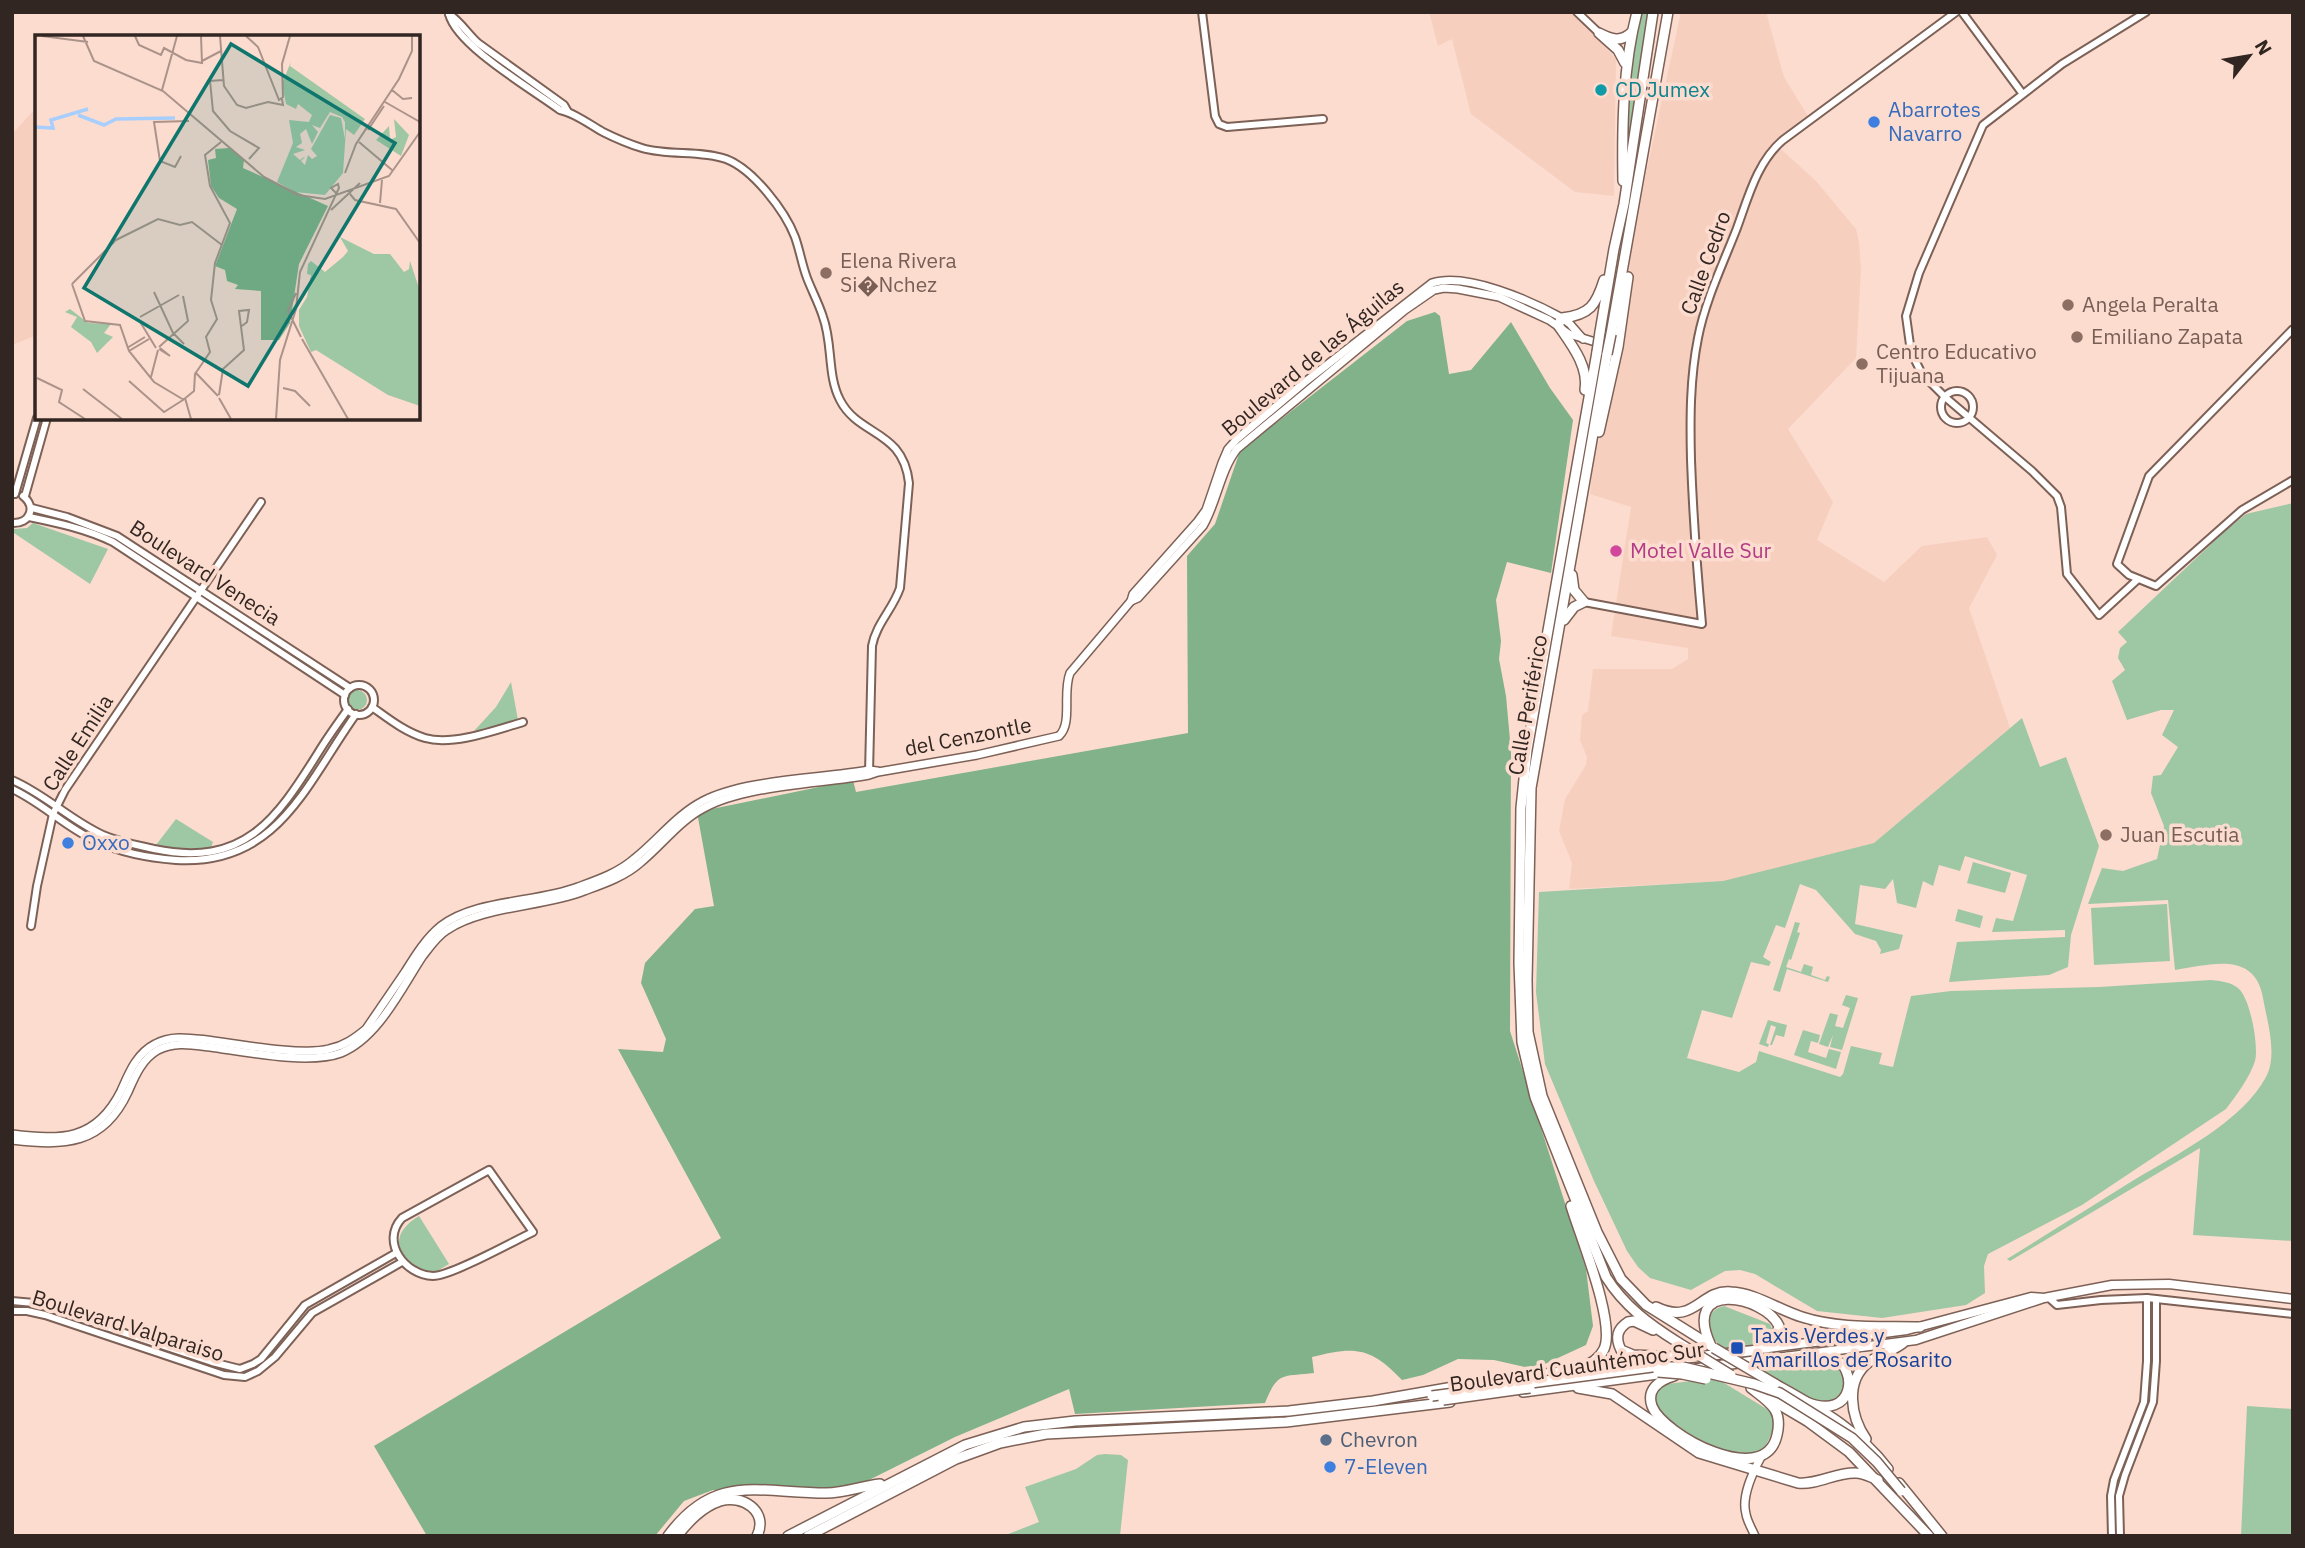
<svg xmlns="http://www.w3.org/2000/svg" width="2305" height="1548" viewBox="0 0 2305 1548" font-family="'IBM Plex Sans',sans-serif">
<style>
.built{fill:#f6cfbf}
.green{fill:#9ec7a4}
.forest{fill:#81b289}
.lines{fill:none;stroke-linecap:round;stroke-linejoin:round}
.tertiary-casing{stroke:#7d6156;stroke-width:10}
.secondary-casing{stroke:#7d6156;stroke-width:10}
.primary-casing{stroke:#7d6156;stroke-width:11}
.trunk-casing{stroke:#7d6156;stroke-width:12}
.tertiary{stroke:#fff;stroke-width:6}
.secondary{stroke:#fff;stroke-width:7}
.primary{stroke:#fff;stroke-width:8}
.trunk{stroke:#fff;stroke-width:9}
.trunk-bridge-casing{stroke:#7d6156;stroke-width:12;stroke-linecap:butt}
.trunk-bridge{stroke:#fff;stroke-width:9}
.culture-dot{fill:#0f9aa8;stroke:#fcdccf;stroke-width:2.5}
.shop-dot{fill:#3f7fe0;stroke:#fcdccf;stroke-width:2.5}
.education-dot{fill:#8d6e63;stroke:#fcdccf;stroke-width:2.5}
.hotel-dot{fill:#d1479c;stroke:#fcdccf;stroke-width:2.5}
.transit-dot{fill:#1a4fb4;stroke:#fcdccf;stroke-width:2.5}
.service-dot{fill:#5c6f8a;stroke:#fcdccf;stroke-width:2.5}
.labels{text-anchor:middle;stroke-width:7;stroke-linejoin:round;paint-order:stroke}
.culture-label{font-size:21px;fill:#0d838f;stroke:#fcdccf;text-anchor:start}
.shop-label{font-size:21px;fill:#366cbe;stroke:#fcdccf;text-anchor:start}
.education-label{font-size:21px;fill:#785e54;stroke:#fcdccf;text-anchor:start}
.street-label{font-size:21px;fill:#322622;stroke:#fcdccf}
.hotel-label{font-size:21px;fill:#b23c85;stroke:#fcdccf;text-anchor:start}
.transit-label{font-size:21px;fill:#164399;stroke:#fcdccf;text-anchor:start}
.service-label{font-size:21px;fill:#4e5e75;stroke:#fcdccf;text-anchor:start}
.inset-river{fill:none;stroke:#a8cefd;stroke-width:3.5}
.inset-road{fill:none;stroke:#ab938a;stroke-width:2}
.view{fill:#0f766e;fill-opacity:0.15;stroke:#0f766e;stroke-width:3.5}
.inset-edge{fill:none;stroke:#322622;stroke-width:3.5}
</style>
<rect width="100%" height="100%" fill="#fcdccf"/>
<g class="built">
<path d="M1429,12H1574L1616,59L1614,196L1575,192L1471,114L1452,39L1438,46Z"/>
<path d="M1681,12H1766L1784,77L1808,116L1773,142L1816,181L1856,229L1859,242L1861,270L1856,358L1788,429L1833,502L1817,540L1884,582L1922,546L1987,537L1997,555L1969,608L2010,728L1874,843L1724,881L1569,889L1572,863L1559,831L1565,799L1586,765L1587,757L1580,740L1582,715L1588,711L1593,669H1672L1688,659V648L1611,636L1631,507L1590,494L1594,453L1601,436L1622,349L1632,238Z"/>
<path d="M37,107V335L12,345V134Z"/>
</g>
<g class="green">
<path d="M1640,12H1651L1626,171L1632,61Z"/>
<path d="M2293,503V1241L2193,1235L2200,1148L2010,1261L2007,1259C2049,1233 2092,1206 2134,1180C2177,1154 2242,1122 2266,1077C2278,1055 2267,1021 2263,998C2255,950 2209,965 2175,970L2168,900L2088,904L2102,868L2123,871L2157,859L2164,826L2151,793L2153,776L2161,775L2178,747L2162,735L2174,710H2161L2127,720L2112,681L2125,670L2118,658L2120,648L2127,642L2118,632L2225,531L2246,514Z"/>
<path d="M33,523L108,549L90,584L14,533V529L27,528Z"/>
<path d="M511,682L518,720L474,731L496,707Z"/>
<circle cx="357" cy="700" r="10"/>
<path d="M2022,718L2040,767L2066,757L2099,846L2071,935L2068,967L2049,975L1949,982L1957,942L2065,937V930L1992,932L1996,918L2013,921L2027,875L1965,856L1960,871L1939,865L1933,886L1923,881L1916,908L1897,903L1893,879L1885,889L1860,885L1855,924L1903,935L1899,949L1880,954L1881,950L1876,941L1855,934L1816,890L1800,884L1785,928L1776,925L1763,957L1771,962L1769,966L1751,962L1732,1018L1702,1010L1687,1058L1739,1072L1756,1062L1759,1051L1840,1077L1843,1074L1851,1046L1882,1053L1879,1064L1893,1067L1911,996L1951,991L2099,987L2211,980C2221,981 2230,982 2238,988C2250,997 2259,1046 2255,1061C2250,1077 2236,1096 2226,1109L2082,1205L1988,1254L1984,1266L1985,1293L1966,1305L1882,1318L1817,1311L1755,1274L1740,1270L1725,1271L1691,1290L1650,1278L1638,1267L1627,1251L1594,1181L1545,1064L1536,992L1539,892L1723,881L1874,843Z"/>
<path d="M176,819L213,842L211,848L191,851L156,845Z"/>
<path d="M1973,862L2011,873L2005,893L1967,883Z"/>
<path d="M2167,904L2170,961L2094,965L2091,908Z"/>
<path d="M1958,909L1983,916L1980,928L1955,921Z"/>
<path d="M1795,922L1800,923L1797,932L1800,933L1791,960L1789,959L1786,967L1801,972L1804,964L1813,967L1811,975L1825,980L1827,976L1830,977L1828,982L1787,969L1780,992L1773,990Z"/>
<path d="M1846,995L1858,998L1842,1050L1830,1047L1833,1035L1828,1047L1819,1044L1830,1013L1838,1015L1835,1026L1843,1028L1850,1008L1842,1005Z"/>
<path d="M1768,1020L1787,1025L1784,1037L1776,1035L1772,1045H1770L1776,1027L1771,1025L1766,1043L1769,1044L1768,1047L1759,1044Z"/>
<path d="M1803,1030L1820,1035L1818,1043L1811,1041L1808,1052L1826,1058L1829,1049L1841,1052L1836,1069L1794,1055Z"/>
<path d="M419,1216L449,1264C445,1266 438,1271 434,1272C428,1273 422,1270 418,1267C391,1251 394,1231 419,1216Z"/>
<path d="M1724,1306L1770,1324L1774,1333C1768,1342 1762,1343 1751,1345C1745,1346 1735,1350 1729,1349C1707,1344 1699,1311 1724,1306Z"/>
<path d="M1824,1365L1838,1369L1845,1380L1840,1399L1829,1404L1808,1400L1763,1371Z"/>
<path d="M1716,1378L1770,1411C1775,1420 1774,1428 1770,1437C1767,1443 1763,1451 1757,1454C1737,1465 1672,1431 1660,1414C1654,1405 1654,1399 1657,1389L1667,1384Z"/>
<path d="M2247,1406L2293,1409V1536H2241Z"/>
<path d="M1105,1454L1121,1455L1128,1460L1120,1536H1003L1039,1522L1025,1487L1076,1469L1097,1455Z"/>
</g>
<path class="forest" d="M1435,312L1440,316L1449,374L1471,370L1511,322L1550,388L1573,420L1551,573L1507,562L1496,600L1501,641L1499,659L1506,696L1511,751L1510,1031L1586,1269L1593,1326L1586,1345L1534,1369L1494,1360L1458,1359L1423,1375L1402,1380C1371,1347 1355,1346 1312,1357L1314,1373C1282,1377 1278,1371 1265,1403L1075,1414L1069,1389L955,1437L845,1492H734L713,1490L684,1501L655,1536H427L374,1446L721,1238L618,1049L663,1052L666,1039L641,983L645,963L695,909L714,906L697,812L853,780L856,792L1188,733L1187,556L1215,524L1240,451L1407,321Z"/>
<g class="lines">
<g class="tertiary-casing">
<g id="tertiary">
<path d="M1202,12L1215,116L1219,124L1227,127L1323,119"/>
<path d="M1577,12L1599,33"/>
<path d="M1962,12L2022,93"/>
<path d="M449,14C457,46 532,89 560,110C575,113 589,124 603,132C615,138 629,144 642,148C669,156 699,150 726,159C753,169 785,211 795,237C800,251 802,265 807,278C812,291 819,304 823,317C833,344 827,375 840,400C859,437 903,429 909,483L900,588C893,609 876,624 872,646L869,773"/>
<path d="M449,14C460,21 468,34 478,43L564,105L568,112"/>
<path d="M2293,329L2149,476L2117,564L2129,575L2156,586L2242,510L2293,480"/>
<circle cx="1957" cy="407" r="16"/>
<path d="M15,494L37,418"/>
<path d="M25,496L47,418"/>
<path d="M32,508L67,517L117,536L350,688"/>
<path d="M29,517C58,523 86,529 113,542L345,695"/>
<path d="M12,523C30,524 37,507 23,496"/>
<path d="M2137,580L2099,615L2067,574L2061,507L2057,496L2032,471L1945,397L1922,374L1911,352L1906,316L1919,273L1983,125L2062,64L2146,12"/>
<path d="M1584,602L1702,624C1697,569 1693,515 1691,460C1690,419 1690,378 1698,338C1705,301 1723,264 1737,228C1748,198 1757,162 1783,140L1956,12"/>
<circle cx="359" cy="700" r="15"/>
<path d="M372,707C389,719 405,732 425,738C453,746 496,730 523,722"/>
<path d="M12,780C45,794 70,820 103,835C119,842 137,845 154,849C244,868 276,820 318,753C327,738 338,723 348,709"/>
<path d="M12,789C43,803 67,829 98,842C122,853 150,858 176,860C278,866 306,784 356,714"/>
<path d="M31,926L37,886L53,814L65,790L82,765L261,502"/>
<path d="M489,1170L533,1232C512,1242 451,1276 433,1276C405,1275 380,1242 402,1218Z"/>
<path d="M2048,1297L2057,1305L2101,1300L2147,1298L2293,1314"/>
<path d="M12,1301L34,1303L212,1362L240,1369L253,1364L261,1359L305,1305L396,1253"/>
<path d="M12,1311H27L45,1315L224,1375L245,1377L258,1371L275,1357L312,1313L402,1262"/>
<path d="M2112,1536L2111,1496L2114,1480L2144,1402L2147,1361V1298"/>
<path d="M2120,1536L2119,1496L2125,1475L2153,1402L2156,1361V1299"/>
</g>
</g>
<g class="secondary-casing">
<g id="secondary">
<path d="M1131,601L1138,598L1203,526C1217,502 1220,471 1237,449L1405,310L1434,290L1444,288L1458,289L1499,297L1549,320L1569,334L1602,344"/>
<path d="M12,1134C61,1140 96,1141 121,1091C129,1073 136,1054 155,1044C171,1035 189,1038 207,1040C238,1044 301,1056 329,1049C344,1046 355,1038 366,1029C379,1010 392,991 405,972C415,956 426,938 441,926C476,899 537,903 578,887C597,880 618,873 634,859C658,840 676,815 703,801C745,779 820,779 869,770L877,771"/>
<path d="M12,1140C64,1146 103,1146 128,1092C135,1076 142,1059 158,1050C175,1041 193,1045 210,1047C246,1052 309,1065 341,1053C378,1038 401,989 422,957C429,948 437,936 447,930C483,906 543,907 584,891C603,884 624,877 640,863C662,845 679,821 704,808C746,785 821,784 869,775L878,772L977,755L1059,736C1073,723 1062,693 1070,673L1131,601L1133,594L1198,521L1206,510L1222,463L1228,449L1237,439L1305,382L1432,283C1467,272 1531,301 1562,318L1570,324L1583,339"/>
<path d="M1755,1536C1752,1529 1747,1521 1746,1514C1741,1496 1753,1472 1761,1457"/>
</g>
</g>
<g class="primary-casing">
<g id="primary">
<path d="M1761,1349L1907,1330L2031,1297L2044,1298L2112,1285L2169,1284L2293,1299"/>
<path d="M1768,1359L1916,1340L2041,1299"/>
</g>
</g>
<g class="trunk-casing">
<g id="trunk">
<path d="M1625,63L1618,50L1599,33C1611,39 1621,43 1632,32"/>
<path d="M1623,181C1622,125 1623,66 1637,12"/>
<path d="M1600,332L1614,249L1624,204L1653,12"/>
<path d="M1611,334L1668,12"/>
<path d="M1597,352L1527,750L1521,808L1519,963L1522,1042L1535,1097L1606,1277C1624,1306 1650,1325 1679,1343"/>
<path d="M1607,354L1531,788L1527,980L1528,1032L1542,1096L1597,1232L1621,1279L1646,1305L1710,1345"/>
<path d="M1585,390C1589,366 1571,344 1558,325L1562,318C1590,315 1596,305 1604,280"/>
<path d="M1599,432L1618,347L1628,277"/>
<path d="M1564,620L1574,607L1584,602L1574,590L1572,575"/>
<path d="M1571,1206C1580,1236 1616,1323 1604,1349C1599,1360 1589,1364 1579,1369"/>
<path d="M1656,1307C1695,1326 1700,1289 1731,1292C1755,1293 1779,1310 1802,1317C1839,1329 1881,1326 1920,1327"/>
<path d="M1653,1330L1634,1321L1628,1322C1617,1329 1615,1338 1621,1350L1633,1355L1678,1357"/>
<path d="M1696,1369C1716,1366 1736,1363 1756,1361C1767,1360 1778,1363 1789,1363C1803,1363 1819,1356 1833,1359C1858,1366 1856,1422 1806,1402"/>
<path d="M1674,1376C1660,1380 1646,1389 1652,1406C1663,1435 1765,1490 1777,1435C1783,1409 1770,1403 1751,1388"/>
<path d="M1775,1384C1818,1408 1858,1429 1888,1469"/>
<path d="M1578,1388L1612,1394L1699,1453L1798,1483C1818,1485 1836,1472 1856,1473C1864,1473 1870,1477 1878,1480"/>
<path d="M1523,1392L1665,1373"/>
<path d="M1770,1399L1807,1421L1849,1452L1929,1536"/>
<path d="M1866,1439C1851,1417 1844,1381 1869,1362C1880,1354 1893,1351 1903,1343"/>
<path d="M1899,1483L1942,1536"/>
<path d="M668,1536C715,1472 759,1493 826,1493C845,1493 862,1486 880,1484"/>
<path d="M677,1536C689,1521 702,1507 720,1501C742,1494 769,1511 757,1536"/>
<path d="M788,1536L965,1445L1024,1427L1075,1421L1289,1411L1373,1401L1499,1379L1758,1350L1776,1338L1779,1326C1764,1295 1680,1279 1711,1346"/>
<path d="M808,1536L956,1459L1000,1443L1046,1434L1286,1422L1450,1402"/>
</g>
</g>
<use href="#tertiary" class="tertiary"/>
<use href="#secondary" class="secondary"/>
<use href="#primary" class="primary"/>
<use href="#trunk" class="trunk"/>
<g class="trunk-bridge-casing">
<g id="trunk-bridge">
<path d="M1597,352L1600,332"/>
<path d="M1607,354L1611,334"/>
<path d="M1679,1343L1731,1375"/>
<path d="M1714,1348L1775,1384"/>
<path d="M1658,1372L1682,1374L1706,1379"/>
<path d="M1432,1396L1652,1367H1683L1754,1384L1780,1393L1852,1438L1877,1462L1901,1491"/>
<path d="M1443,1400L1530,1388"/>
</g>
</g>
<use href="#trunk-bridge" class="trunk-bridge"/>
</g>
<circle class="culture-dot" cx="1601" cy="90" r="7"/>
<g class="shop-dot">
<circle cx="1874" cy="122" r="7"/>
<circle cx="68" cy="843" r="7"/>
<circle cx="1330" cy="1467" r="7"/>
</g>
<g class="education-dot">
<circle cx="826" cy="273" r="7"/>
<circle cx="2068" cy="305" r="7"/>
<circle cx="2077" cy="337" r="7"/>
<circle cx="1862" cy="364" r="7"/>
<circle cx="2106" cy="835" r="7"/>
</g>
<circle class="hotel-dot" cx="1616" cy="551" r="7"/>
<rect class="transit-dot" x="1730" y="1341" width="14" height="14" rx="3.5"/>
<circle class="service-dot" cx="1326" cy="1440" r="7"/>
<g class="labels">
<g class="culture-label">
<text x="1615" y="97">CD Jumex</text>
</g>
<g class="shop-label">
<text x="1888" y="117">Abarrotes<tspan x="1888" dy="24">Navarro</tspan></text>
<text x="82" y="850">Oxxo</text>
<text x="1344" y="1474">7-Eleven</text>
</g>
<g class="education-label">
<text x="840" y="268">Elena Rivera<tspan x="840" dy="24">Si�Nchez</tspan></text>
<text x="2082" y="312">Angela Peralta</text>
<text x="2091" y="344">Emiliano Zapata</text>
<text x="1876" y="359">Centro Educativo<tspan x="1876" dy="24">Tijuana</tspan></text>
<text x="2120" y="842">Juan Escutia</text>
</g>
<g class="street-label">
<text transform="translate(1706 263) rotate(-70)" y="7">Calle Cedro</text>
<text transform="translate(1313 358) rotate(-40)" y="7">Boulevard de las Águilas</text>
<text transform="translate(205 573) rotate(33)" y="7">Boulevard Venecia</text>
<text transform="translate(1528 705) rotate(-80)" y="7">Calle Periférico</text>
<text transform="translate(968 737) rotate(-11)" y="7">del Cenzontle</text>
<text transform="translate(78 743) rotate(-57)" y="7">Calle Emilia</text>
<text transform="translate(128 1326) rotate(17)" y="7">Boulevard Valparaiso</text>
<text transform="translate(1577 1367) rotate(-8)" y="7">Boulevard Cuauhtémoc Sur</text>
</g>
<g class="hotel-label">
<text x="1630" y="558">Motel Valle Sur</text>
</g>
<g class="transit-label">
<text x="1751" y="1343">Taxis Verdes y<tspan x="1751" dy="24">Amarillos de Rosarito</tspan></text>
</g>
<g class="service-label">
<text x="1340" y="1447">Chevron</text>
</g>
</g>
<g transform="translate(35 35)">
<rect width="385" height="385" fill="#fcdccf"/>
<path d="M256,27L255,31L330,84L319,100L311,94L308,138L290,160L260,157L242,147L258,108L254,85L274,87L277,80L263,69L261,74L251,69L247,48ZM295,77L307,82L310,87V104L306,83L295,80L276,114L282,121L277,124L273,120L270,130L266,126L270,122H269L265,125L258,119L270,115L261,112L267,108L265,99L271,94L277,109L283,97L277,90L285,93ZM359,84L374,100L366,121L341,105L354,91L355,105L361,102ZM305,202L339,219H355L369,237L374,234L375,226L385,256V371L353,360L281,315L276,317L264,291V275L272,262L276,240L272,239L273,229L276,226L290,237L308,222L313,216ZM35,274L53,288L76,289L69,298L78,302L62,318L56,307L36,292L42,282L30,277Z" fill="#9ec7a4" fill-rule="evenodd"/>
<path d="M194,113L209,125L208,133L293,171L264,229L255,288L244,305H226V256L200,254L203,250L192,246L190,235L180,231L202,174L184,163L176,151L173,125L181,123L180,114Z" fill="#81b289"/>
<path class="inset-river" d="M43,80L69,90L81,84L140,83M0,92L18,93L16,85L53,74"/>
<path class="inset-road" d="M7,1L53,7M48,1L59,26L128,56L229,142L263,160L290,164L354,141L385,97M100,1L104,10L126,20L129,13L151,25L167,28L166,1M185,1L189,51L202,70L211,73L233,67L248,70L247,64M211,1L223,12L244,65L248,62L247,29L255,1M167,26L186,16M188,45L175,46L178,76L195,96L224,113L214,124M127,55L142,1M357,55L368,64L377,63M350,67L385,87M333,95L349,71M324,107L357,135M146,121L140,132L125,126L119,87L154,86M310,138L321,109L364,44L377,16V1M315,159L320,165L361,174L385,208M345,168L347,145M296,175L325,148M79,206L123,184L145,190L157,187L187,210M37,249L50,286L85,290L94,316L119,347L149,365M37,249L80,206M119,257L138,298L149,309M261,258L253,276L266,302M105,282L144,260M104,285L121,313M267,304L313,384M124,312L153,286L148,261M92,313L110,302M124,314L135,321L125,313M94,316L114,304M160,337L183,361M116,342L123,315M2,343L27,355L24,367L50,384M94,346L129,377L148,365M248,353L260,356L275,371M48,354L87,384M184,360L188,334L209,315L204,276L214,275L212,287L207,291M150,363L156,384M184,363L196,384M148,365L159,356L160,339L175,317L171,302L182,284L176,265L180,228L195,188L175,151L170,120L186,107M241,384L245,325L261,274L265,237L304,153L303,149L296,153L301,158"/>
<path class="view" d="M196,9L360,108L213,351L49,253Z"/>
<rect width="385" height="385" class="inset-edge"/>
</g>
<rect width="2305" height="1548" fill="none" stroke="#322622" stroke-width="28"/>
<g transform="translate(2249 56) rotate(59)" stroke="#fcdccf" stroke-width="5" paint-order="stroke">
<path d="M0-5L12 26L0 18L-12 26Z" fill="#322622"/>
<text y="-10" font-size="19" font-weight="bold" text-anchor="middle" fill="#322622">N</text>
</g>
</svg>
